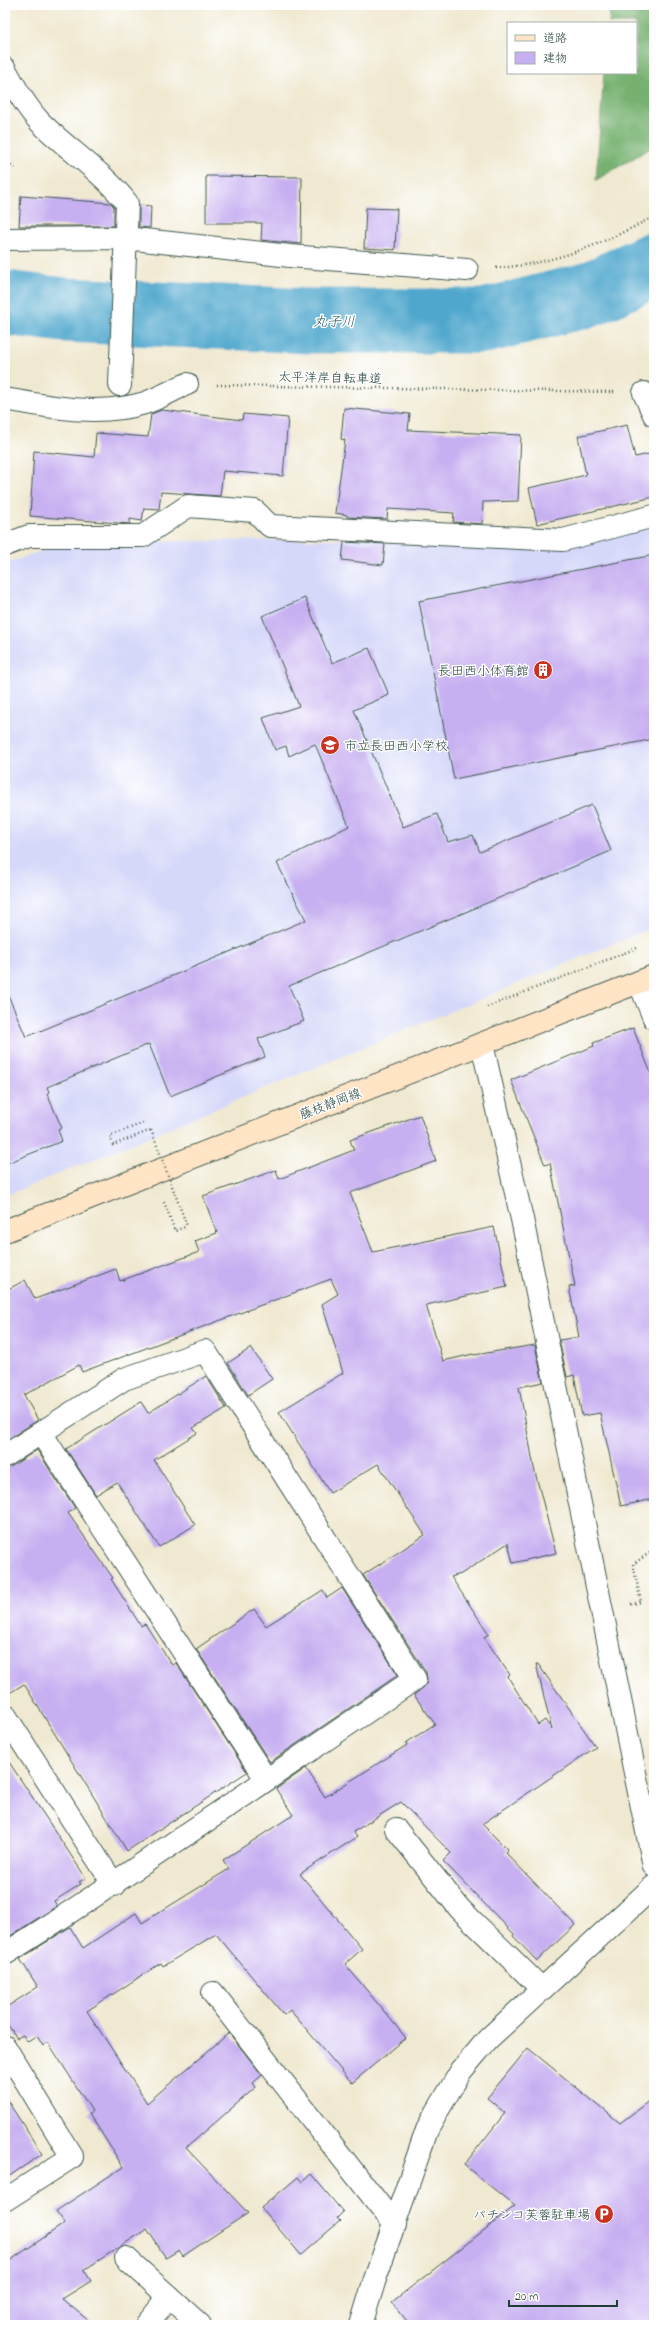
<svg xmlns="http://www.w3.org/2000/svg" width="659" height="2330" viewBox="0 0 659 2330" font-family="'Indie Flower','Klee One',sans-serif">
<style>
.built{fill:#d5d8f9}
.forest{fill:#76b170;stroke:#4a7752}
.lines{fill:none;stroke-linecap:round;stroke-linejoin:round}
.river{stroke:#50a7cd;stroke-width:65}
.building{fill:#c7b0f1}
.lane-casing{stroke:#3e574c;stroke-width:24}
.street-casing{stroke:#3e574c;stroke-width:24}
.secondary-casing{stroke:#3e574c;stroke-width:24}
.path{stroke:#3e574c;stroke-width:2.5;stroke-dasharray:1 3;stroke-linecap:butt}
.lane{stroke:#fff;stroke-width:22}
.street{stroke:#fff;stroke-width:22}
.secondary{stroke:#ffe4c6;stroke-width:22}
.path-bridge{stroke:#3e574c;stroke-width:2.5;stroke-dasharray:1 3;stroke-linecap:butt}
.labels{text-anchor:middle;stroke-width:3;stroke-linejoin:round;paint-order:stroke}
.street-label{font-size:13px;fill:#1f3d34;stroke:#fff}
.poi-label{font-size:13px;fill:#1f3d34;stroke:#fff;text-anchor:end}
.water-label{font-size:14px;font-style:italic;fill:#30626a;stroke:#fff}
</style>
<rect width="100%" height="100%" fill="#fff"/>
<filter id="ink" filterUnits="userSpaceOnUse"><feTurbulence type="fractalNoise" baseFrequency=".025" numOctaves="2"/><feDisplacementMap in="SourceGraphic" scale="8" xChannelSelector="R" yChannelSelector="G"/><feConvolveMatrix kernelMatrix="1 2 1 2 8 2 1 2 1" color-interpolation-filters="sRGB"/></filter>
<filter id="wash" filterUnits="userSpaceOnUse"><feTurbulence type="fractalNoise" baseFrequency=".012" numOctaves="4" result="noise"/><feDisplacementMap in="SourceGraphic" scale="16" xChannelSelector="R" yChannelSelector="G"/><feGaussianBlur stdDeviation="0.9" result="paint"/><feColorMatrix in="noise" values="0 0 0 0 0 0 0 0 0 0 0 0 0 0 0 0 0 1.4 0 .05"/><feComposite in="paint" operator="in"/></filter>
<g filter="url(#wash)">
<rect width="100%" height="100%" fill="#f0e9d1"/>
<path class="built" d="M654,526V927L5,1196V564L63,543L346,539Z"/>
<path class="forest" d="M610,5H654V146L596,180L604,73H636V23H609Z"/>
<g class="lines">
<path class="river" d="M5,303L65,310L309,321H484L591,294L654,264"/>
</g>
<g id="blocks">
<g class="building">
<path d="M206,176L302,177L301,244L261,240L262,223H206Z"/>
<path d="M21,196L111,203L114,207V226H19Z"/>
<path d="M139,205L151,206L150,228L139,227Z"/>
<path d="M366,208L397,209L395,250L364,248Z"/>
<path d="M344,408L410,414L408,430L521,435L518,501L483,502L482,524L453,522L454,513L388,509L387,519L347,517V515L335,513L345,440L341,439Z"/>
<path d="M162,410L242,420L243,414L288,418L283,476L223,471L220,496L161,492L159,509L144,508L142,521L130,519V524L30,516L34,451L94,457L96,433L148,437L151,414Z"/>
<path d="M627,425L635,457L654,453V497L537,524L529,488L586,475L578,436Z"/>
<path d="M344,542L385,544L383,565L342,560Z"/>
<path d="M654,555V739L454,779L419,601Z"/>
<path d="M305,598L332,663L369,648L375,662L389,695L354,710L403,827L437,814L448,842L473,835L480,852L592,805L611,851L289,986L304,1021L258,1039L265,1057L223,1074L170,1096L149,1044L47,1087L49,1092L47,1094L62,1128L58,1130L62,1141L5,1164V988L26,1037L306,920L277,863L349,826L315,744L289,756L286,746L275,750L263,718L299,706L262,616Z"/>
<path d="M633,1028L654,1081V1499L621,1506L600,1413L582,1416L574,1375L567,1377L559,1340L579,1337L569,1287L575,1286L550,1163L545,1165L511,1080L594,1046L593,1043Z"/>
<path d="M420,1115L436,1161L350,1193L373,1252L494,1227L507,1287L426,1305L443,1361L473,1354L474,1355L535,1345L543,1382L519,1387L534,1468L556,1553L513,1563L508,1543L461,1574L451,1577L489,1634L484,1637L510,1675L508,1677L538,1725L545,1720L552,1730L536,1664H538L596,1747L482,1824L508,1850L505,1852L575,1925L537,1961L513,1936L514,1934L443,1861L451,1853L401,1802L353,1832L357,1837L300,1874L362,1949L345,1964L406,2038L352,2083L290,2010L284,2015L216,1934L163,1966L161,1963L87,2011L147,2103L229,2033L262,2075L253,2083L256,2087L186,2148L248,2213L183,2256L179,2250L166,2258L147,2229L84,2270L91,2281L62,2299L94,2325H5V2264L65,2223L56,2211L123,2167L89,2113L92,2111L48,2042L43,2046L37,2036L28,2042L23,2035L17,2038L5,2021V2008L38,1987L20,1959L70,1927L83,1948L136,1913L142,1923L229,1869L223,1860L293,1815L276,1789L306,1768L325,1797L407,1745L406,1743L435,1724L414,1695L426,1685L427,1679L426,1672L363,1575L425,1535L378,1464L330,1493L279,1412L343,1373L322,1304L338,1294L331,1279L82,1372L79,1365L24,1395L38,1420L5,1441V1291L25,1280L35,1299L116,1269L120,1281L199,1252L195,1241L217,1233L203,1196L276,1170L279,1179L354,1150L350,1140Z"/>
<path d="M251,1348L272,1379L248,1395L228,1363Z"/>
<path d="M206,1376L226,1408L193,1428L197,1433L154,1460L195,1525L159,1547L117,1482L96,1495L66,1449L141,1402L148,1413Z"/>
<path d="M37,1450L75,1508L68,1513L113,1578L111,1579L141,1626L145,1624L172,1665L176,1663L247,1772L127,1851L24,1684L5,1696V1468L12,1466Z"/>
<path d="M342,1588L398,1675L270,1762L196,1649L254,1609L266,1626L323,1590L327,1598Z"/>
<path d="M5,1756L86,1878L79,1882L81,1884L54,1901L57,1906L7,1938L5,1935Z"/>
<path d="M528,2048L620,2123L654,2097V2325H410L392,2302L515,2206L464,2165L505,2113L487,2098Z"/>
<path d="M5,2097L42,2154L5,2179Z"/>
<path d="M311,2174L343,2212L337,2218L340,2221L301,2255L261,2208L298,2177L302,2182Z"/>
</g>
</g>
</g>
<g filter="url(#ink)">
<use href="#blocks" fill-opacity="0" stroke="#3e574c" stroke-width="1"/>
<g class="lines">
<g class="lane-casing">
<g id="lane">
<path d="M5,399C51,407 99,417 145,403C159,398 173,390 187,384"/>
<path d="M396,1829L460,1909L542,1989"/>
<path d="M213,1993L395,2225"/>
<path d="M126,2258L200,2325"/>
<path d="M146,2325L169,2297"/>
</g>
</g>
<g class="street-casing">
<g id="street">
<path d="M5,69C15,87 26,107 40,122C68,150 103,172 127,203L120,385"/>
<path d="M5,239L125,238L290,256L467,270"/>
<path d="M644,393L654,415"/>
<path d="M5,545L29,536H143L188,506L255,511L270,526L563,540L654,516"/>
<path d="M639,982L654,1018"/>
<path d="M482,1044L522,1219L654,1866"/>
<path d="M41,1433L266,1779"/>
<path d="M5,1456L124,1379L205,1351L415,1679C278,1771 144,1866 5,1954"/>
<path d="M5,1715L114,1885"/>
<path d="M5,2047L72,2157L5,2200"/>
<path d="M361,2325L374,2282L428,2127L461,2071L488,2039L654,1886"/>
</g>
</g>
<g class="secondary-casing">
<path id="secondary" d="M5,1231L654,976"/>
</g>
<g class="path">
<path d="M5,160L17,170"/>
<path d="M496,268C551,265 607,243 654,216"/>
<path d="M217,385L614,392"/>
<path d="M487,1007L637,948"/>
<path d="M143,1123L110,1136L113,1145L151,1130"/>
<path d="M164,1202L175,1231L187,1226"/>
<path d="M631,1604L641,1602L633,1564L654,1550"/>
</g>
<use href="#lane" class="lane"/>
<use href="#street" class="street"/>
<use href="#secondary" class="secondary"/>
<path class="path-bridge" d="M151,1130L187,1226"/>
</g>
</g>
<defs>
<g id="building-disc" transform="scale(1)"><circle r="9.5" fill="#c8321e" stroke="#fff"/><path d="M-4-6H4V6H1V3H-1V6H-4ZM-2.5-4.3h1.7v1.8h-1.7ZM.8-4.3h1.7v1.8H.8ZM-2.5-1h1.7V.8h-1.7ZM.8-1h1.7V.8H.8Z" fill="#fff"/></g>
<g id="school-disc" transform="scale(1)"><circle r="9.5" fill="#c8321e" stroke="#fff"/><path d="M0-5L7-2L0 1L-7-2ZM-4 1L0 2.5L4 1V4Q0 6-4 4Z" fill="#fff"/></g>
<g id="parking-disc" transform="scale(1)"><circle r="9.5" fill="#c8321e" stroke="#fff"/><path d="M-3.5-5.5H1a3.5 3.5 0 0 1 0 7H-1V5.5H-3.5ZM-1-3.4V-.6H.8a1.4 1.4 0 0 0 0-2.8Z" fill="#fff"/></g>
</defs>
<g fill-rule="evenodd">
<use href="#building-disc" x="543" y="670"/>
<use href="#school-disc" x="330" y="745"/>
<use href="#parking-disc" x="604" y="2214"/>
</g>
<g class="labels">
<g class="street-label">
<text transform="translate(330 377) rotate(1)" y="5">太平洋岸自転車道</text>
<text transform="translate(330 1103) rotate(-21)" y="5">藤枝静岡線</text>
</g>
<g class="poi-label">
<text x="529" y="675">長田西小体育館</text>
<text x="344" y="750" text-anchor="start">市立長田西小学校</text>
<text x="590" y="2219">パチンコ芙蓉駐車場</text>
</g>
<g class="water-label">
<text x="334" y="326">丸子川</text>
</g>
</g>
<rect width="659" height="2330" fill="none" stroke="#fff" stroke-width="20"/>
<rect x="507" y="22" width="130" height="52" fill="#ffffff" stroke="#a5b1ae"/>
<rect x="515" y="35" width="20" height="6" fill="#ffe4c6" stroke="#a5b1ae"/>
<text x="543" y="42" font-size="12" fill="#1f3d34">道路</text>
<rect x="515" y="52" width="20" height="12" fill="#c7b0f1" stroke="#a5b1ae"/>
<text x="543" y="62" font-size="12" fill="#1f3d34">建物</text>
<path d="M509 2300v6h108v-6" fill="none" stroke="#1f3d34" stroke-width="2"/>
<text x="515" y="2300" font-size="12" fill="#1f3d34" stroke="#ffffff" stroke-width="3" paint-order="stroke">20 m</text>
</svg>
